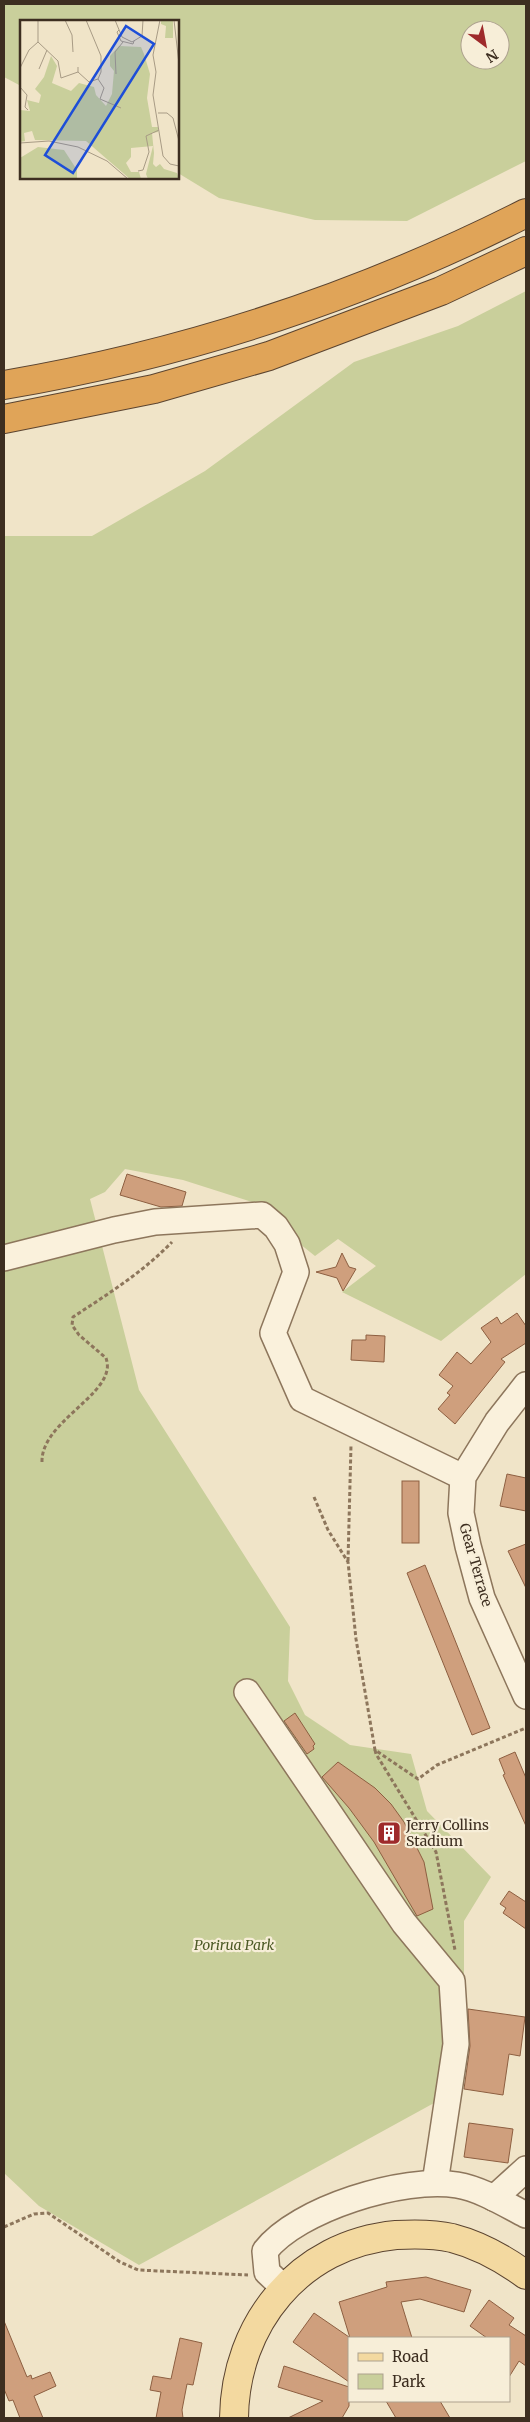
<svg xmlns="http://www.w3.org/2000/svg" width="530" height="2422" viewBox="0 0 530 2422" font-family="Merriweather,serif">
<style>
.green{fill:#c9cf9b;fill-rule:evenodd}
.building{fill:#cf9f7d;stroke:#8d5f41}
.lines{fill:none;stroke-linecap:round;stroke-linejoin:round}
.minor-casing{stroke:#8d765c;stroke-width:28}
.major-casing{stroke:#5b4430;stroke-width:30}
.highway-casing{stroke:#5b4430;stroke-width:30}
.path{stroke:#8d765c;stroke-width:3;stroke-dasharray:4 2.5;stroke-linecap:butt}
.minor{stroke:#faf1dc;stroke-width:25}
.major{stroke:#f3d9a0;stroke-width:28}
.highway{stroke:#e0a458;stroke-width:28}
.labels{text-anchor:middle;stroke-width:4.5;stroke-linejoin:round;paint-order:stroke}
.street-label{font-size:14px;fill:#3d2e20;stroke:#f7eed8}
.poi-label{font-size:14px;fill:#3d2e20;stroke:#f7eed8;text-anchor:start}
.park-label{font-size:14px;font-style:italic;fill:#4d5a26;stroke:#f7eed8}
.inset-road{fill:none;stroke:#a89b85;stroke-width:1}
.view{fill:#1d4ed8;fill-opacity:0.15;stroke:#1d4ed8;stroke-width:2.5}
.inset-edge{fill:none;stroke:#3d2e20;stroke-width:2.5}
</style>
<rect width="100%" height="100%" fill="#f0e4c8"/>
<g class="green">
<path d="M4,4H526V161L407,221L315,220L219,198L178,173V21H21V86L4,77ZM470,30H500V60H470Z"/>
<path d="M526,291V1274L441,1341L342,1292L376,1266L338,1239L315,1256L295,1240L277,1210L183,1180L125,1169L105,1192L90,1199L139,1390L290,1627L288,1681L305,1715L350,1745L411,1754L427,1811L491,1877L464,1921V1974L445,2097L139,2265L39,2206L4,2173V536H92L205,471L354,362L458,326Z"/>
</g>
<g class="building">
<path d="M127,1174L186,1192L182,1206L161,1207L120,1195Z"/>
<path d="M342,1253L349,1267L356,1269L343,1291L337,1278L316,1272L336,1267Z"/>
<path d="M517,1313L526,1326V1343L501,1359L505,1362L455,1424L438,1409L450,1395L447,1393L453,1386L439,1375L457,1352L471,1364L491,1342L481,1328L497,1317L501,1324Z"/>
<path d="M366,1335L385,1336L384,1362L351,1360L352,1340H366Z"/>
<path d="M507,1474L526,1478V1511L500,1506Z"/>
<rect x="402" y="1481" width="17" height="62"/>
<path d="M526,1544V1588L508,1551Z"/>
<path d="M425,1565L490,1728L472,1735L407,1573Z"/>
<path d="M295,1713L315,1744L313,1746L314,1749L307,1754L284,1721Z"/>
<path d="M515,1752L526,1778V1826L503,1775L505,1774L499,1759Z"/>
<path d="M338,1762L375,1788L391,1804L404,1822L424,1862L433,1909L417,1916L374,1842L349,1808L322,1777Z"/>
<path d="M509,1891L526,1902V1929L503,1913L506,1908L500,1904Z"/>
<path d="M468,2009L525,2017L520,2056L509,2054L503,2095L464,2089L470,2046Z"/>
<path d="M469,2123L513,2129L508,2163L464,2157Z"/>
<path d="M426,2277L471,2290L464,2312L420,2299L401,2302L412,2338H350L339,2302L387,2287L386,2282Z"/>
<path d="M489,2300L514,2318L509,2325L526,2336V2366L519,2361L509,2377V2338H487L470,2326Z"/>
<path d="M314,2313L349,2337V2382L293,2342Z"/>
<path d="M4,2321L27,2377L31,2375L32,2379L50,2372L56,2386L34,2396L43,2418H20L13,2400L9,2401L4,2389Z"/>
<path d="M180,2338L202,2343L193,2385L187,2384L182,2410L183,2418H156L161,2392L150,2390L153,2376L171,2379Z"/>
<path d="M284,2366L349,2387V2406L342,2418H288L323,2401L278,2387Z"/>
<path d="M386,2401H440L450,2418H396Z"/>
</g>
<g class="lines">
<g class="minor-casing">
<g id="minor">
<path d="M4,1258L114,1230L155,1222L262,1215L276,1227L287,1244L296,1272L273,1333L302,1399L463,1477"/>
<path d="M526,1385L497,1422L463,1477L461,1513L468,1546L482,1598L526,1696"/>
<path d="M247,1692L404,1923L452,1981L456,2044L435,2183"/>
<path d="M494,2198L526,2169"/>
<path d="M284,2288L267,2272L265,2251C297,2209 404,2176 457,2185C481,2189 505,2204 526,2215"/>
</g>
</g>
<g class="major-casing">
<path id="major" d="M234,2418C235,2324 299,2244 396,2235C413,2234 435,2234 452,2238C479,2245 504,2259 526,2275"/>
</g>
<g class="highway-casing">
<g id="highway">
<path d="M4,385C186,354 362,296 526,213"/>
<path d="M4,419L154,389L269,356L441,291L526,251"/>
</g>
</g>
<g class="path">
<path d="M42,1462C41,1425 102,1399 107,1370C108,1366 107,1361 106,1358L79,1335L72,1325L73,1317C108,1294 143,1272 172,1242"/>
<path d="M314,1497L328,1530L348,1562L356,1639L375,1750L418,1779L437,1765L526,1728"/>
<path d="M348,1561L351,1445"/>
<path d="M375,1750L376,1754L436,1852L455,1950"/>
<path d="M4,2227L34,2214L48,2213L120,2262L138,2270L248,2275"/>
</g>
<use href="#minor" class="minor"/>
<use href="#major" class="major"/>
<use href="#highway" class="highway"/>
</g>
<defs>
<g id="building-square" transform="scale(1.25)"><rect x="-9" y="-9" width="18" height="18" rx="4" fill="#9e2a2b" stroke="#f7eed8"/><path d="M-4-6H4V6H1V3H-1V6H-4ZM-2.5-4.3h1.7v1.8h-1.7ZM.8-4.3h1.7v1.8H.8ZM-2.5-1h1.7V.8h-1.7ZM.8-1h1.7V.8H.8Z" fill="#fff"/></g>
</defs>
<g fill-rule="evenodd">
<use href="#building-square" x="389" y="1833"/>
</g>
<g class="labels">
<g class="street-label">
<text transform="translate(476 1565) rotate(74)" y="5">Gear Terrace</text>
</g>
<g class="poi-label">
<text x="406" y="1830">Jerry Collins<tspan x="406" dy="16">Stadium</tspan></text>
</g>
<g class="park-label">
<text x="234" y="1950">Porirua Park</text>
</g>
</g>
<g transform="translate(20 20)">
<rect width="159" height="159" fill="#f0e4c8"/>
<path d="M141,0H153V18H145L146,6L141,4ZM99,26L121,27L124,34L130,54L127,78L132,107H138V112L132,113L134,133L133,144L136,147L140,144L144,149L157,153L159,159H128L126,154L133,126L111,128V137L106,143L111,152H119L121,159H110L66,121L15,120L12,111L4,113L5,121L0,122V90L10,91L7,80L19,83L21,75L15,69L24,57L31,36L37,46L32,63L51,71L59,63L74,67L76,75L86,86L92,74L94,51L90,46V36ZM18,127L44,130L57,150V159H0V138Z" fill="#c9cf9b"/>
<path class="inset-road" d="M45,0L52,15L53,32M95,0L102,17L112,22L122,16L123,0M140,0L133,35L136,52L133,75L143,136L150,144L159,146M154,0L159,44M99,10L97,12L101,21L113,24L114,21M18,22L38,41L41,58L58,52V47M0,48L9,30L18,22V0M19,49L27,30M58,52L69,62L78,59L81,52V36L66,0M96,54L95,32L103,22M78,59L84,68L80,79L101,88M0,67L7,75L5,87L8,90M138,93H147L153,98L159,121M0,123L29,121L58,127L87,141L108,159M118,151L123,150L129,132L126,116L139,110"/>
<path class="view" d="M106,6L134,24L53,153L25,135Z"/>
<rect width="159" height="159" class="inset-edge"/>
</g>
<rect width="530" height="2422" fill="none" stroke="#3d2e20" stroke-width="10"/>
<rect x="348" y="2337" width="162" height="65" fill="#f7eed8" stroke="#ada18e"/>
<rect x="358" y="2353" width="25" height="8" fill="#f3d9a0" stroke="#ada18e"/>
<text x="392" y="2362" font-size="15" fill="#3d2e20">Road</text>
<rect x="358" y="2374" width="25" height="15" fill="#c9cf9b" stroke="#ada18e"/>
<text x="392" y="2387" font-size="15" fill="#3d2e20">Park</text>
<g transform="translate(485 45) rotate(148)"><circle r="24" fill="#f7eed8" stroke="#ada18e"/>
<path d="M0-4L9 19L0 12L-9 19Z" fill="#9e2a2b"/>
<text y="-8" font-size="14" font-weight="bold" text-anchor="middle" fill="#3d2e20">N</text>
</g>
</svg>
